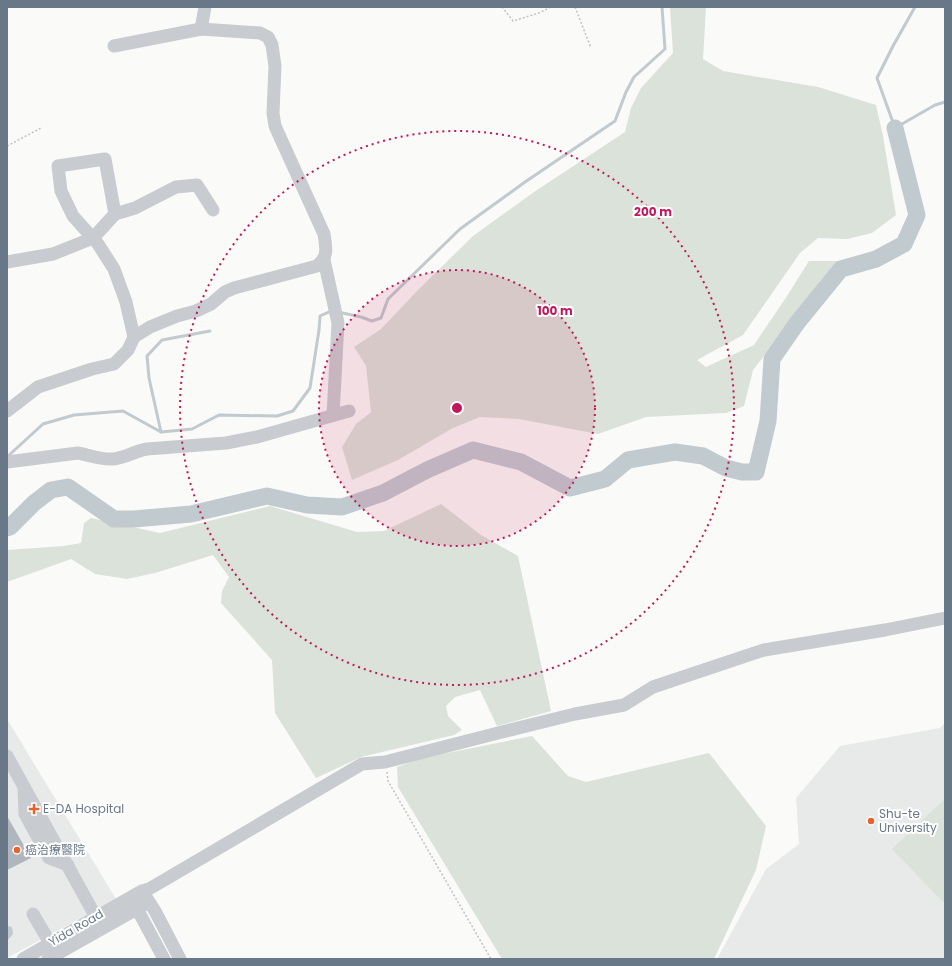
<svg xmlns="http://www.w3.org/2000/svg" width="952" height="966" viewBox="0 0 952 966" font-family="Poppins,'Noto Sans TC',sans-serif">
<style>
.built{fill:#e8e9e9}
.green{fill:#dbe2d9}
.water{fill:#c1cacf}
.lines{fill:none;stroke-linecap:round;stroke-linejoin:round}
.stream{stroke:#c1cacf;stroke-width:3}
.river{stroke:#c1cacf;stroke-width:17}
.building{fill:#afb6bd}
.path{stroke:#c0c2c5;stroke-width:1.5;stroke-dasharray:2 2;stroke-linecap:butt}
.minor{stroke:#c8cbcf;stroke-width:13}
.ring{fill:none;stroke:#c2185b;stroke-width:2;stroke-dasharray:2 4}
.poi-dot{fill:#e6642c;stroke:#fff;stroke-width:1.5}
.labels{text-anchor:middle;stroke-width:4;stroke-linejoin:round;paint-order:stroke}
.poi-label{font-size:12px;fill:#697889;stroke:#fff;text-anchor:start}
.street-label{font-size:12px;fill:#697889;stroke:#fff}
.centre{fill:#c2185b;stroke:#fff;stroke-width:2}
.ring-label{font-size:12px;text-anchor:middle;font-weight:bold;fill:#c2185b;stroke:#fff;stroke-width:4;stroke-linejoin:round;paint-order:stroke}
</style>
<rect width="100%" height="100%" fill="#fafaf8"/>
<g class="built">
<path d="M7,719L116,899L7,958Z"/>
<path d="M945,723V959H717L766,869L799,844L796,798L840,746L940,728Z"/>
</g>
<g class="green">
<path d="M670,7H706L703,59L723,71L818,87L876,105L883,136L896,215L872,233L847,239L818,238L800,253L743,335L697,360L706,367L754,345L787,296L809,261H839L753,370L744,406L726,413L646,417L598,434L519,419L480,417L453,428L398,460L352,480L342,447L356,424L371,412L366,366L354,347L381,329L418,290L473,236L534,192L625,132L631,108L641,88L673,53Z"/>
<path d="M441,504L481,535L518,556L551,711L497,726L480,690L455,697L446,706L448,716L462,730L454,735L361,757L316,778L275,713L272,660L221,603L222,591L229,577L213,555L155,573L127,579L95,574L71,559L7,582V550L64,546L81,543L84,523L91,518L160,533L270,506L357,532L384,531Z"/>
<path d="M532,736L568,776L586,782L709,753L766,826L756,870L714,959H502L398,787L397,767L422,758Z"/>
<path d="M945,799V904L892,849Z"/>
</g>
<path class="water" d="M7,926L12,927L13,934L7,941Z"/>
<g class="lines">
<g class="stream">
<path d="M915,7L893,46L877,78L895,128L935,105L945,102"/>
<path d="M338,312L361,317L372,321L381,318L388,299L460,229L525,182L615,121L626,92L634,77L665,49L662,7"/>
<path d="M161,432L149,378L147,356L162,340L210,331"/>
<path d="M7,457L43,424L74,415L123,411L161,432L192,429L219,415L277,416L293,411L310,388L319,330L320,316L331,311"/>
</g>
<path class="river" d="M7,528L10,527L34,503L51,490L68,487L114,519H134L191,514L267,496L307,505L342,507L383,493L427,470L473,450L521,462L570,488L605,479L628,460L675,452L703,456L726,468L742,472H756L768,421L772,359L797,323L841,269L876,259L904,244L917,215L895,128"/>
</g>
<path class="building" d="M7,816L31,858L7,870Z"/>
<g class="lines">
<g class="path">
<path d="M502,7L513,21L539,13L551,7"/>
<path d="M575,7L591,48"/>
<path d="M7,146L41,128"/>
<path d="M387,772L388,781L491,959"/>
</g>
<g class="minor">
<path d="M201,29L205,7"/>
<path d="M115,214L105,159L58,166L61,191L73,216L98,244L114,269L126,302L134,337"/>
<path d="M324,260L338,323L333,415"/>
<path d="M7,262L53,254L93,238L115,214L135,208L176,187L197,185L213,210"/>
<path d="M7,411L38,387L92,369L114,364L128,350L134,337L150,327L177,316L196,311L211,304L225,292L234,288L317,266C329,256 326,248 324,234L275,126L273,113L275,66L272,45L268,37L260,33L201,29L114,46"/>
<path d="M7,462L78,453C89,455 101,460 113,459C125,458 135,451 147,449L226,443L257,437L349,411"/>
<path d="M7,756L102,928"/>
<path d="M24,788L25,814L49,858L68,865"/>
<path d="M144,894L155,911L180,959"/>
<path d="M132,901L142,918L164,959"/>
<path d="M33,914L50,943"/>
<path d="M23,959L142,891L149,889L362,764L385,762L498,733L575,714L624,705L653,687L764,650L885,630L945,618"/>
<path d="M48,959L149,902"/>
</g>
</g>
<circle cx="457" cy="408" r="138" fill="#c2185b" fill-opacity=".12"/>
<g class="ring">
<circle cx="457" cy="408" r="138"/>
<circle cx="457" cy="408" r="277"/>
</g>
<g class="poi-dot">
<path d="M32 803h4v4h4v4h-4v4h-4v-4h-4v-4h4z"/>
<circle cx="871" cy="821" r="4"/>
<circle cx="17" cy="850" r="4"/>
</g>
<g class="labels">
<g class="poi-label">
<text x="43" y="813">E-DA Hospital</text>
<text x="879" y="818">Shu-te<tspan x="879" dy="14">University</tspan></text>
<text x="25" y="854">癌治療醫院</text>
</g>
<g class="street-label">
<text transform="translate(76 928) rotate(-30)" y="4">Yida Road</text>
</g>
</g>
<circle cx="457" cy="408" r="6" class="centre"/>
<g class="ring-label">
<text x="653" y="216">200 m</text>
<text x="555" y="315">100 m</text>
</g>
<rect width="952" height="966" fill="none" stroke="#697889" stroke-width="16"/>
</svg>
